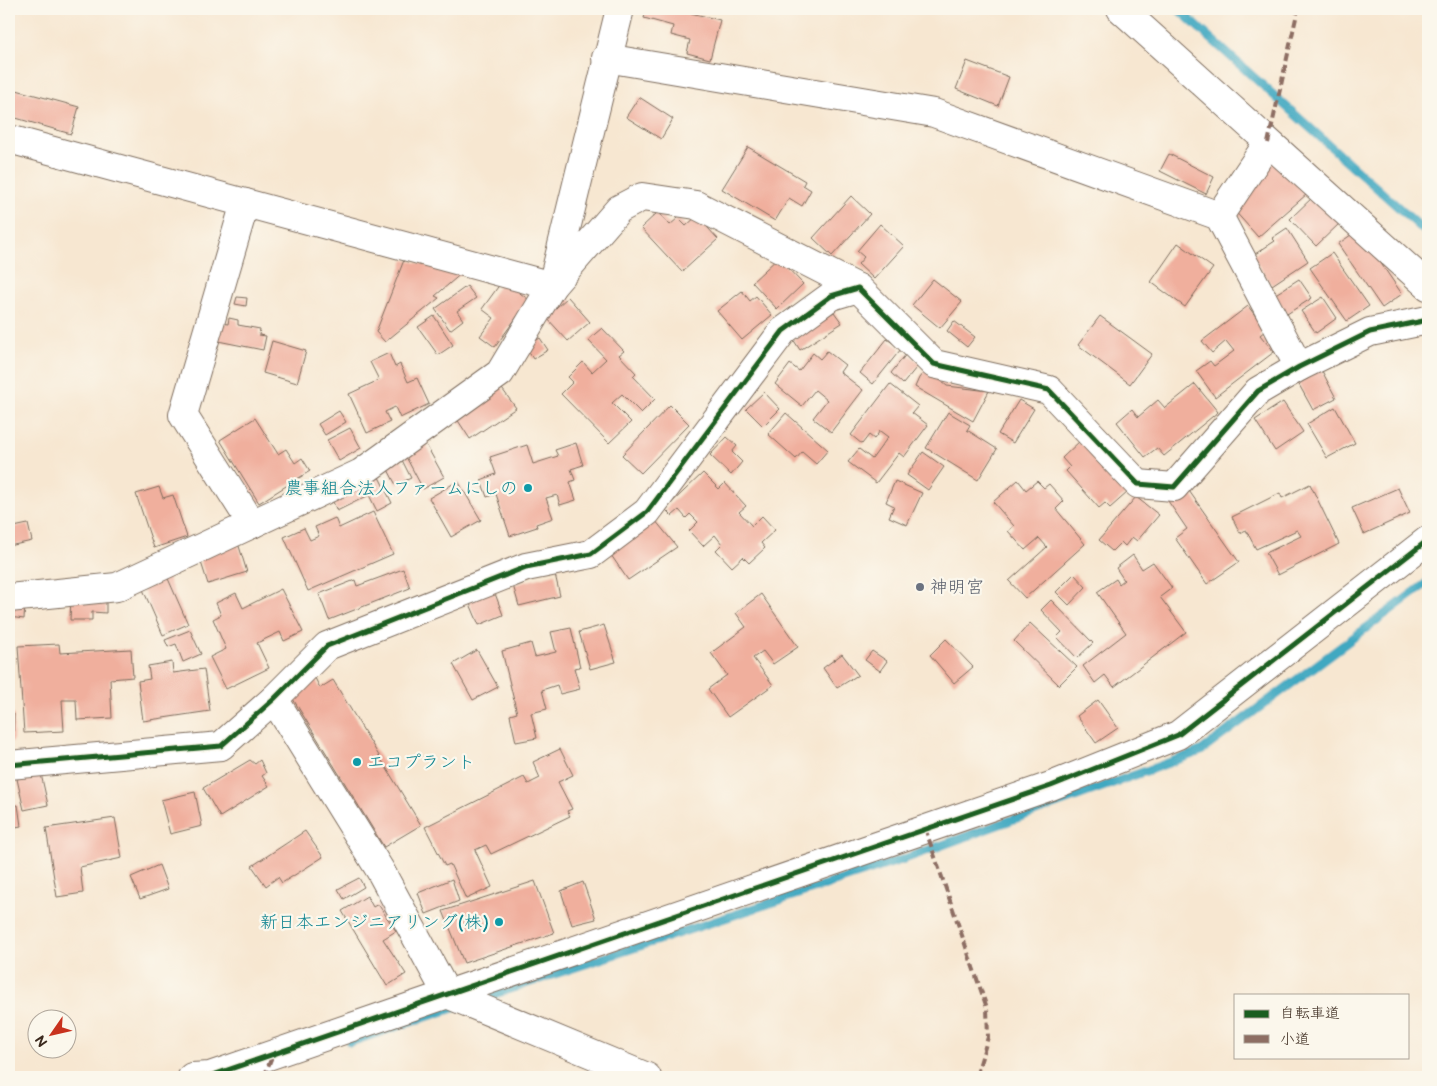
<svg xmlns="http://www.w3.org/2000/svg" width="1437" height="1086" viewBox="0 0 1437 1086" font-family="'Balsamiq Sans','Klee One',sans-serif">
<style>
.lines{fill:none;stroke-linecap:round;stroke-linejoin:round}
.stream{stroke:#41a8c1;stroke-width:9}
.building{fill:#f0af9d}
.minor-casing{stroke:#7d6c5d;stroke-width:30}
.minor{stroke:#fff;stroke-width:28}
.quiet{stroke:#8d6e63;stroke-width:4;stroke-dasharray:8 4;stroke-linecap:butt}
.cycleway-casing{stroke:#fbf7ec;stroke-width:8}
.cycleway{stroke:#1b5e20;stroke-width:5}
.culture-dot{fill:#0f9aa8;stroke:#fbf7ec;stroke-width:2}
.worship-dot{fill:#6b7280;stroke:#fbf7ec;stroke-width:2}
.labels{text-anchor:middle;stroke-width:4.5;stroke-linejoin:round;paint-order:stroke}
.culture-label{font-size:18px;fill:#0d838f;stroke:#fbf7ec;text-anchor:end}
.worship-label{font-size:18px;fill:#5b616d;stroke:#fbf7ec;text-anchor:start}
</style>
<rect width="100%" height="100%" fill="#fbf7ec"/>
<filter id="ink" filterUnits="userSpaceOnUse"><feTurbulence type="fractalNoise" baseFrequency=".02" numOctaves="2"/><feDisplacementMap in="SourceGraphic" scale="10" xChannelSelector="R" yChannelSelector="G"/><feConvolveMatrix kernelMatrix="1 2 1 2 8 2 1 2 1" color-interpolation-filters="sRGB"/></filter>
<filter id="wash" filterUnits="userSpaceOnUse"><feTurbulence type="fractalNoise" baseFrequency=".0096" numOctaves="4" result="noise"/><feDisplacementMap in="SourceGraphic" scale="20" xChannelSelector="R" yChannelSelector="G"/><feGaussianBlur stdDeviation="1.12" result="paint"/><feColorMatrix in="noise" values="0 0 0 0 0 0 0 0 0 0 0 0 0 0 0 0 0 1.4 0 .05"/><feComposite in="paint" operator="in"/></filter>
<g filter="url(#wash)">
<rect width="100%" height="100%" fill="#f7e7d1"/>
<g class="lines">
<g class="stream">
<path d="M1178,9L1428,234"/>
<path d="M476,1000L904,859L1201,751L1428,582"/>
<path d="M350,1042L459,1006"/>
</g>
</g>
<g id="blocks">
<g class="building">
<path d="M647,9H674L720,20L710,59L687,53L690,40L671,35L673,26L644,18Z"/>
<path d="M967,61L1009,77L998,106L956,89Z"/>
<path d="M9,88L79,107L71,134L9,116Z"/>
<path d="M639,97L673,119L661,139L626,117Z"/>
<path d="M748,147L805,181L803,185L811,190L802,206L789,198L775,221L722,189Z"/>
<path d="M1169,154L1214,177L1206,194L1160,171Z"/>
<path d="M1278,159L1307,194L1258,237L1233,209L1265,161L1270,165Z"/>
<path d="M1316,194L1342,221L1316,246L1290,219Z"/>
<path d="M851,196L870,214L832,256L813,238Z"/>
<path d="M658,212L670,225L678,218L686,226L697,216L718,239L682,272L641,228Z"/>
<path d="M880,224L904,246L874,279L858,264L864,257L857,251Z"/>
<path d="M1287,228L1308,261L1272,285L1252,256L1275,241L1272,238Z"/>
<path d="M1358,230L1402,294L1382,308L1338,244Z"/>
<path d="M1178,243L1213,268L1185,307L1151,282Z"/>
<path d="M1332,253L1369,306L1347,321L1310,268Z"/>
<path d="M778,258L803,284L777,309L752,282Z"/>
<path d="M404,260L463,272L435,296L439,298L385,342L376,332Z"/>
<path d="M933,279L962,302L940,328L912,305Z"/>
<path d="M1299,279L1312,298L1287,314L1274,295Z"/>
<path d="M503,280L529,300L495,347L480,336L494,318L482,309Z"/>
<path d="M467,286L476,298L457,311L463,320L450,330L435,309Z"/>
<path d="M742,291L750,301L756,296L772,315L742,340L717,311Z"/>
<path d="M237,297L247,298L246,306L235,304Z"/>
<path d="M568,297L590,322L568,341L546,317Z"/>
<path d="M1323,297L1337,318L1316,333L1301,311Z"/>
<path d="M1248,306L1266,330L1260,335L1274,352L1215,397L1196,371L1210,361L1214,366L1234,351L1226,341L1212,353L1202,341Z"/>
<path d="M834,312L842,323L800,350L793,339Z"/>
<path d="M434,316L453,345L438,355L418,327Z"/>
<path d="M1100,316L1152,354L1130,384L1078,345Z"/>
<path d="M229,318L238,320V325L260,329L259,335L266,336L263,350L218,341L221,323L228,324Z"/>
<path d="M954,321L975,337L967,347L947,331Z"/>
<path d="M602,328L624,351L619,355L636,373L633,376L655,399L641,413L622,394L612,403L631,422L609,443L561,394L573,382L568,377L583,362L592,372L606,359L588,340Z"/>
<path d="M540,338L548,350L533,359L526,347Z"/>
<path d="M887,339L901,349L873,384L860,373Z"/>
<path d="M272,341L306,351L297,383L263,373Z"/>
<path d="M827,351L845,365L840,372L863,390L831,432L813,418L827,400L815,390L802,406L775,384L790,364L799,371L813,353L820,359Z"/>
<path d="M389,353L395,367L400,364L408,382L417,378L429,404L400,418L395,407L385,412L390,422L367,433L349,394L379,380L370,362Z"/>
<path d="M907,353L920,363L903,384L891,373Z"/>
<path d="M926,369L947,386L989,391L973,421L915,387L919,378Z"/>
<path d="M1321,369L1336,398L1313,410L1297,381Z"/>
<path d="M890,384L918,406L912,413L928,425L904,457L899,453L876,483L848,462L859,449L872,459L888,437L880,431L874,439L869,435L862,444L851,435Z"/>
<path d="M1195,384L1218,412L1164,456L1157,448L1145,457L1117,422L1132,409L1138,417L1158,400L1165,408Z"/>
<path d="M500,386L516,408L470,439L455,416Z"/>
<path d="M764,392L780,409L763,426L746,409Z"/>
<path d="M1019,400L1034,409L1013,443L998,434Z"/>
<path d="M1283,402L1303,432L1275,451L1255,420Z"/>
<path d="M670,405L689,424L641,473L622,455Z"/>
<path d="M1335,407L1355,443L1327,458L1307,424Z"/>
<path d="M339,411L346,422L325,435L318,424Z"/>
<path d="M948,412L970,425L967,430L997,449L978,480L926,448Z"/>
<path d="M786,413L828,450L816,464L802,452L796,459L768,434Z"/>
<path d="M255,418L278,454L286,449L295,463L302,458L310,471L259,503L220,440Z"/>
<path d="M350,428L361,448L339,461L327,440Z"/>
<path d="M727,437L737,446L732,452L742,462L731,475L710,455Z"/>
<path d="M1082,439L1128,492L1110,508L1105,503L1099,508L1066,471L1070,467L1062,458Z"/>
<path d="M424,441L444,477L423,489L404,453Z"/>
<path d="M576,443L583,465L571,469L575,480L570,482L576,500L560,505L557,495L546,498L553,518L536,524L537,527L510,536L496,494L487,497L481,480L496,474L490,457L527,445L533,464L558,456L555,450Z"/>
<path d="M923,452L944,467L928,490L907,475Z"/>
<path d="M399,454L411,478L396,485L384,462Z"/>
<path d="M376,471L392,503L377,511L369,495L337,511L330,495Z"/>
<path d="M703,473L719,489L725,483L746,506L739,512L752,526L762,516L775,530L761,543L765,548L749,563L743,557L732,567L716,550L722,544L715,535L703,546L689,531L698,522L690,514L686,518L679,510L672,516L665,509Z"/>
<path d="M1018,480L1026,490L1037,481L1044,488L1049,484L1064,501L1056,509L1085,544L1025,598L1009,581L1047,547L1039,538L1025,550L1008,531L1014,526L993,502Z"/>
<path d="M458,481L481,520L451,537L429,498Z"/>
<path d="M895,481L922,493L907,525L889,517L894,506L886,502Z"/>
<path d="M1310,484L1339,544L1278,575L1266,553L1301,536L1297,530L1256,549L1246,530L1240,533L1232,517L1280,493L1282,498Z"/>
<path d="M159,487L163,498L173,495L187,537L154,548L136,494Z"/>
<path d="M1187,488L1239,562L1207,584L1175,538L1187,529L1168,501Z"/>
<path d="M1398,488L1410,513L1364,534L1352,508Z"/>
<path d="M1136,497L1159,515L1137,541L1132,537L1125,546L1121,542L1112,551L1099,540Z"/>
<path d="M373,512L393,554L308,591L284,537L304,528L310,540L319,536L315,527L335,518L339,528Z"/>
<path d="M655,520L677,547L628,580L609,552Z"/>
<path d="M28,524L32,541L9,546V528Z"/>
<path d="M238,543L247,572L208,584L199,556Z"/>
<path d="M1133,555L1142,569L1153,562L1172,588L1160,597L1186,632L1114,687L1105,675L1095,683L1083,666L1126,633L1097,592L1116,579L1119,584L1124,580L1116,568Z"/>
<path d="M403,569L410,588L329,620L319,594L355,580L357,586Z"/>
<path d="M166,574L188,624L163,635L141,585Z"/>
<path d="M555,574L560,596L519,606L513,585Z"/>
<path d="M1074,574L1086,587L1069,605L1056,592Z"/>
<path d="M493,588L503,615L479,625L468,599Z"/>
<path d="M281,589L303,632L284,641L280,632L257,643L269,668L226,689L210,657L226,649L213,619L221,615L216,603L236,593L243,608Z"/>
<path d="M761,594L798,647L773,664L763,651L753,658L773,685L728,717L708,689L727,675L711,653L746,627L736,613Z"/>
<path d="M71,596H106V613L92,612V620H70Z"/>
<path d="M1051,600L1093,643L1077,658L1057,637L1062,632L1041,610Z"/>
<path d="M9,602L25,604L24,619L9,617Z"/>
<path d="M1030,623L1077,667L1059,685L1014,641Z"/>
<path d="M604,625L616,662L590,669L579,632Z"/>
<path d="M571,628L580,667L574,668L580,689L560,694L557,685L542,690L547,709L531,713L537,738L516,742L510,715L517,713L502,651L531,643L535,657L556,652L551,632Z"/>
<path d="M190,630L201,654L183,662L176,644L168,647L165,640Z"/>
<path d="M946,639L973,667L954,683L930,655Z"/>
<path d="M59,644L60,653L131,649L133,677L110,679L112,718L77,720L76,700H62L64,731L24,733L18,646Z"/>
<path d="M477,650L498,687L473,700L453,664Z"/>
<path d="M872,651L887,661L880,671L865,660Z"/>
<path d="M842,654L858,675L837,688L823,668Z"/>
<path d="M172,662L173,673L204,669L210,711L143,721L138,681L150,679L148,666Z"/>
<path d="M314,676L320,688L333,680L421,825L384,847L293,699Z"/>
<path d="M1098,700L1118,728L1096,743L1077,716Z"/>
<path d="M9,713L14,714L13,742H9Z"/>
<path d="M560,749L573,775L558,782L572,809L567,811L570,816L491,854L486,845L475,850L492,887L466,899L450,864L445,866L425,827L524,777L528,784L540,778L533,762Z"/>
<path d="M250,760L255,764L260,760L266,773L262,776L269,786L220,817L203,788Z"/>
<path d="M41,774L48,805L24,810L17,779Z"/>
<path d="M195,792L202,826L170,834L161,800Z"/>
<path d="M18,805L21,826L10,828L12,840L9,841V806Z"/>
<path d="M115,818L122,858L80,867L83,893L57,897L46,828Z"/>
<path d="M305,831L323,857L282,883L278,877L266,886L252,866Z"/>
<path d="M159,865L168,889L140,899L131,877Z"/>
<path d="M359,878L364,887L344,899L338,889Z"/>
<path d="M452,879L459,901L426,914L418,893Z"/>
<path d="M535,881L554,933L464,963L443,911Z"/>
<path d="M583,882L596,919L572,925L561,891Z"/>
<path d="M367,896L373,907L378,904L396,931L383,939L406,974L387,986L342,911Z"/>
</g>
</g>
</g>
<g filter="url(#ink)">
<use href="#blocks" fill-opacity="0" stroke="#7d6c5d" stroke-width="1"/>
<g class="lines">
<g class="minor-casing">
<g id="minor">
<path d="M1121,9L1428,286"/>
<path d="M606,58L934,113L1219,216L1299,367"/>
<path d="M9,139L552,286L620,9"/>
<path d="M245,203L183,415L252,524"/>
<path d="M1219,216L1268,143"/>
<path d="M9,598L117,587L361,473L500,373L552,286L619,209L642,197L696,205L858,288"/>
<path d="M274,699L380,870L447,994L647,1077"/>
<path d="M9,765L221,746L274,699L327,646L526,567L591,554L647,512L783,331L831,296L858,288L934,364L1049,390L1138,484L1174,487L1258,391L1299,367L1370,332L1428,320"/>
<path d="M192,1077L210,1076L1051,786L1178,735L1428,540"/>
</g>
</g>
<use href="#minor" class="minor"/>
<g class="quiet">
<path d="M1268,143L1298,9"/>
<path d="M925,828L987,1008L988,1037L976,1077"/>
<path d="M264,1077L273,1054"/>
</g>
<g class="cycleway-casing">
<g id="cycleway">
<path d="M9,765L221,746L274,699L327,646L526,567L591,554L647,512L783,331L831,296L858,288L934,364L1049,390L1138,484L1174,487L1258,391L1299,367L1370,332L1428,320"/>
<path d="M192,1077L210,1076L1051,786L1178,735L1428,540"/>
</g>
</g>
<use href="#cycleway" class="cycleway"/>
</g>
</g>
<g class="culture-dot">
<circle cx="528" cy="488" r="5"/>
<circle cx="357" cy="762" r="5"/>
<circle cx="499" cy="922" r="5"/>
</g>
<circle class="worship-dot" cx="920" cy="587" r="5"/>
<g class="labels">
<g class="culture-label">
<text x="518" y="494">農事組合法人ファームにしの</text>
<text x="367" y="768" text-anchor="start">エコプラント</text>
<text x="489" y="928">新日本エンジニアリング(株)</text>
</g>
<g class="worship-label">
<text x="930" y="593">神明宮</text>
</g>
</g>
<rect width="1437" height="1086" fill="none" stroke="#fbf7ec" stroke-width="30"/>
<rect x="1234" y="994" width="175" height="65" fill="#fbf7ec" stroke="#aea59a"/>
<rect x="1244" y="1010" width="25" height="8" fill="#1b5e20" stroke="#aea59a"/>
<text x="1280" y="1018" font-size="15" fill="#3b2a1e">自転車道</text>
<rect x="1244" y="1035" width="25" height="8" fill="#8d6e63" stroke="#aea59a"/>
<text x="1280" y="1044" font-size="15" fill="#3b2a1e">小道</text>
<g transform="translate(52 1034) rotate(236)"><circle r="24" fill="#fbf7ec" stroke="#aea59a"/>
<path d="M0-4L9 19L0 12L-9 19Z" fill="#c8321e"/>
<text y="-8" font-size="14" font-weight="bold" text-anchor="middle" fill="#3b2a1e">N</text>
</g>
</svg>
